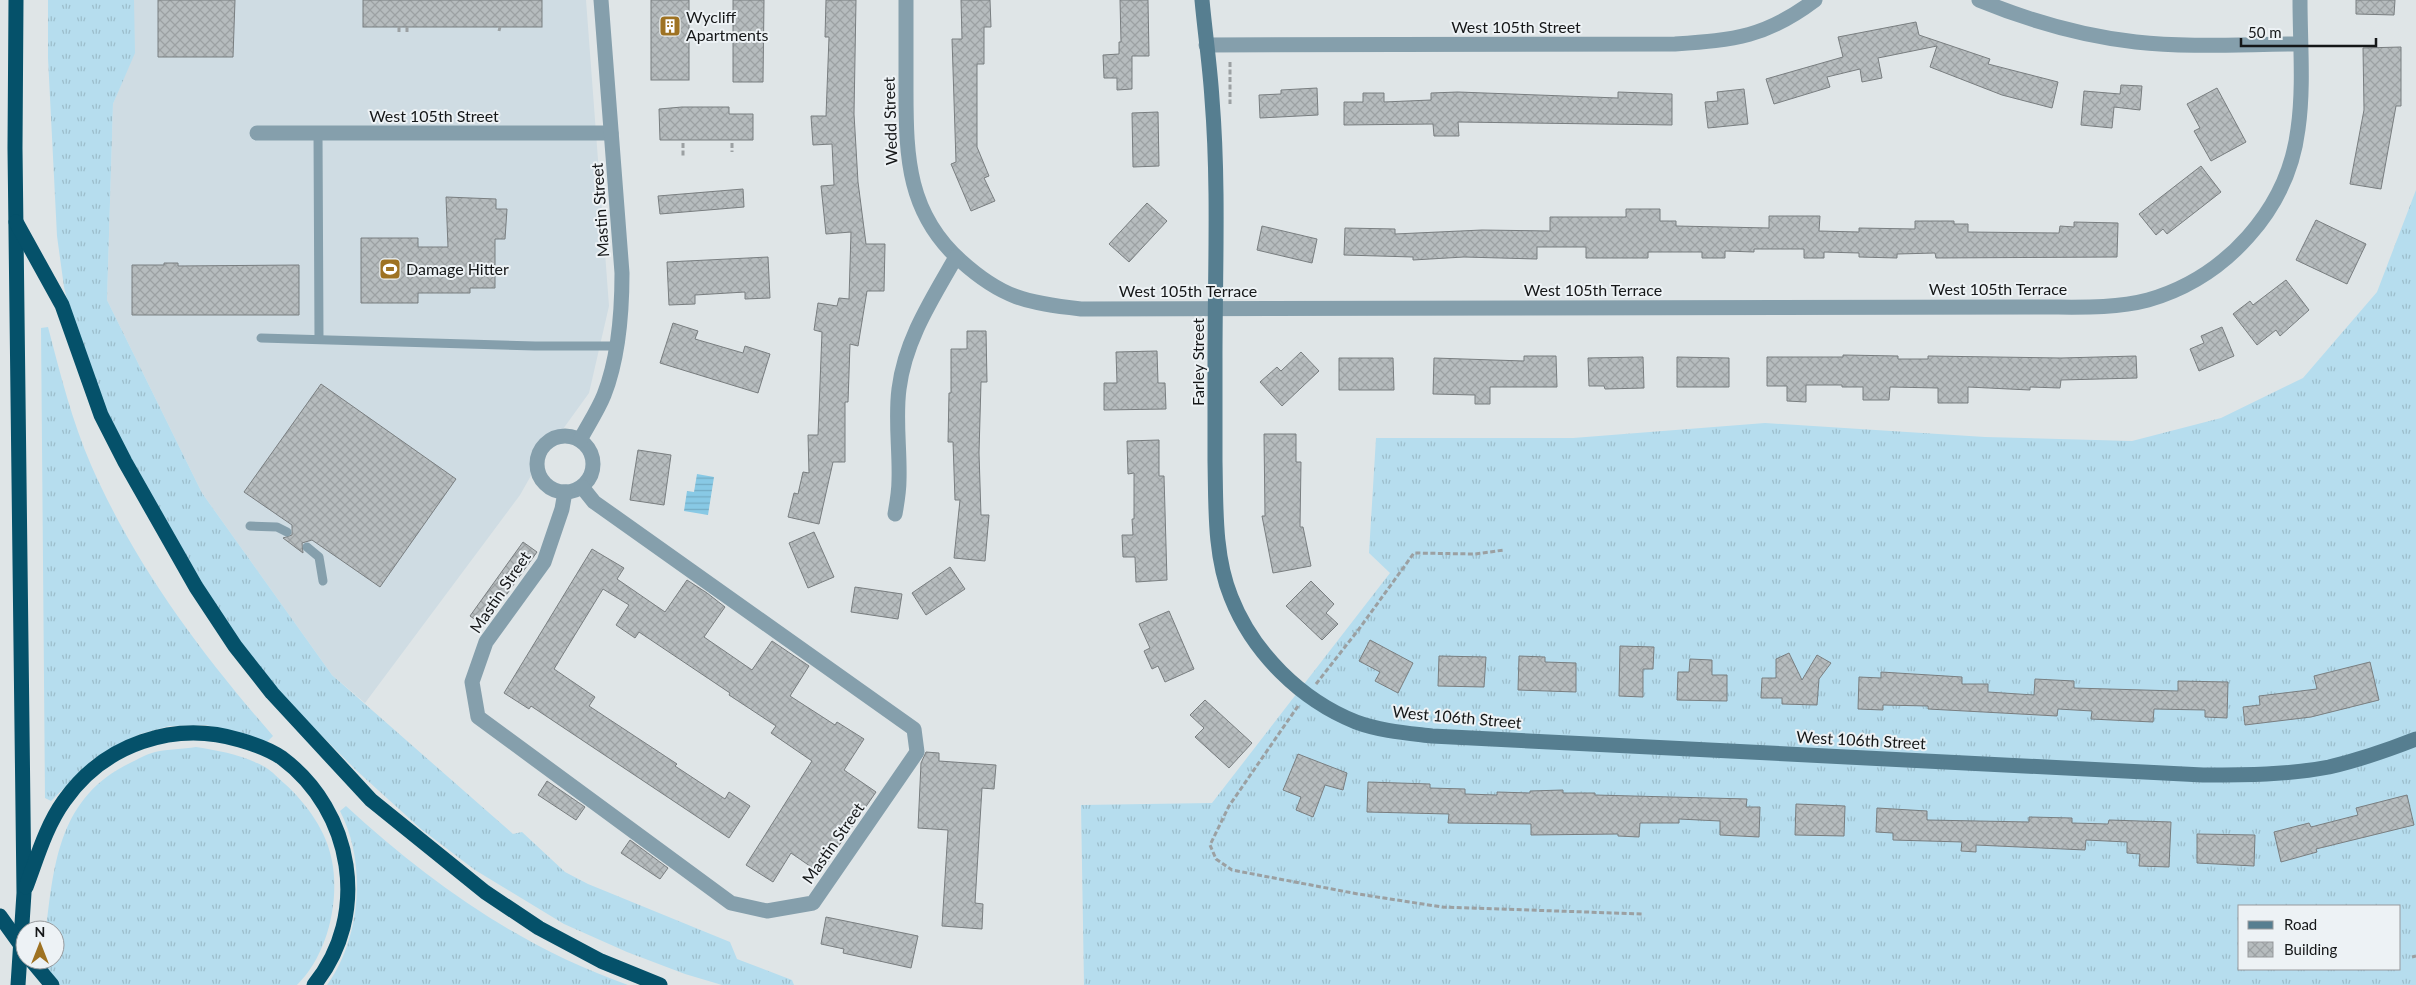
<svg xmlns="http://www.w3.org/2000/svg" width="2416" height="985" viewBox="0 0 2416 985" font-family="Lato,sans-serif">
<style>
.built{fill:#cfdce3}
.grass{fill:url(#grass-tufts);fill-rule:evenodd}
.water{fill:url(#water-rules)}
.building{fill:url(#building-cross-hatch);stroke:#797e80}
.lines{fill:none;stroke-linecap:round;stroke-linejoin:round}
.path{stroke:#9ba0a2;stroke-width:3;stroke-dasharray:5 2.5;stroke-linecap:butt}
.lane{stroke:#859fac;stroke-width:9}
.street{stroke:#859fac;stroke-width:15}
.secondary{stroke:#567e90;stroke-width:15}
.highway{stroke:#05516a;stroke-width:15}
.highway-bridge{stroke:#05516a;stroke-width:15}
.labels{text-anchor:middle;stroke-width:4;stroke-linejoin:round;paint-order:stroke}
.poi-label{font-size:16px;fill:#151718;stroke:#edf2f5;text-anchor:start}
.street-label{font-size:16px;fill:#151718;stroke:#edf2f5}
</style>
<defs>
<pattern id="grass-tufts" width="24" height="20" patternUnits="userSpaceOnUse" patternTransform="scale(1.25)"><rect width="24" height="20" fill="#b6ddee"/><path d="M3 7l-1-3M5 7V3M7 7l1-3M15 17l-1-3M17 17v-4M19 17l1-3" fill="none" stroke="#9cbdcb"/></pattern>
<pattern id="water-rules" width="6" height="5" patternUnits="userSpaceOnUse" patternTransform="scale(1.25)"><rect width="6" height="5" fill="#88c9e5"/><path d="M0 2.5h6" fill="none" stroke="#74acc4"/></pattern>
<pattern id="building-cross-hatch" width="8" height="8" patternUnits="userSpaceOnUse" patternTransform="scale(1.25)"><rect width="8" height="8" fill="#b6bcbe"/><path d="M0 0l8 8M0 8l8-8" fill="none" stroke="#9ca1a3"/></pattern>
</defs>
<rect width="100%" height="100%" fill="#dfe5e7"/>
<path class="built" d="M134,0H586L609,306L589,393L537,465L520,495L365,703L332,675L202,493L107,300L113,104L134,53Z"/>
<g class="grass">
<path d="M48,0H134L135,53L113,104L107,300L202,493L332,675L513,834L522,832L565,872L588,884L730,942L737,959L792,980L794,985H722L685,974L627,952L564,924L475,870L421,829L357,771L304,718L250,660L180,571L143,509L123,467L86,376L64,287L57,236L48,58Z"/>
<path d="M2416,190V985H1084L1081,805L1212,803L1390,573L1369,553L1376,438H1573L1765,423L1985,437L2132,441L2221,418L2303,378L2377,292ZM2240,906H2400V969H2240Z"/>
<path d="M48,327C60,373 72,421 91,465C136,567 201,653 273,736L267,742L206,725L169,726L140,734L92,760L51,801L45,798L41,328Z"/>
<path d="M196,747C221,751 243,755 265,767C272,771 279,779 285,784C307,804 327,832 332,861C340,902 327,956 297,985H45V960H55V930H46C54,861 60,797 130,763C138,759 147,754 155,752C168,749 183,749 196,747Z"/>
<path d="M346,806C431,884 519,946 628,985H327C361,938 367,863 340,811Z"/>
</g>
<path class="water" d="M697,474L714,477L708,515L684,511L687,491L694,492Z"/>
<g class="building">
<path d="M158,0H235L233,57H158Z"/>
<rect x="363" y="0" width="179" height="27"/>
<rect x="651" y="0" width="38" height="80"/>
<path d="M733,0H764L763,82H733Z"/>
<path d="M826,0H856L854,114L858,182L866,244H885L884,291H867L858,346L850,344L848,402H845V462H833L819,524L788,517L794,493L798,494L803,472L809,473L808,435H818L822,332L814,330L818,303L837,306L839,298L849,299L851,232L826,234L821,186L834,185L832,144L813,145L811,116H826L829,37H825Z"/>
<path d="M961,0H990L991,27H984V64H977V147L989,176L984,178L995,201L971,211L951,164L956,162L952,39H962Z"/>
<path d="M1120,0H1148L1149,56H1132V89L1117,90V78H1104L1103,55L1119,54V42H1121Z"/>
<path d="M2356,0H2395L2394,15L2356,14Z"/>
<path d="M1916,22L1919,35L1990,59L1988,64L2058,82L2052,108L2002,95L1930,67L1937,46L1878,58L1882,78L1862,82L1860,69L1827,77L1830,87L1774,104L1766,79L1843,57L1838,37Z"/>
<path d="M2401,47V106H2396L2381,189L2350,184L2364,110L2363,48Z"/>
<path d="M2121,85L2142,86L2140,110L2114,107L2112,128L2081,125L2084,91L2120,94Z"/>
<path d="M1317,88L1318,115L1260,118L1259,95L1281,94V90Z"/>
<path d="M2217,88L2246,142L2211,161L2194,131L2200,128L2187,104Z"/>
<path d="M1744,89L1748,124L1708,128L1705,102L1718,101L1717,92Z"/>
<path d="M1458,92L1618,98V92L1672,94V125L1458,122L1459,136H1434L1433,124L1344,125V102H1363V93H1384V102L1431,100V93Z"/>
<path d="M682,107H729V114H753V140H660L659,109Z"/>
<path d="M1158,112L1159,166L1133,167L1132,113Z"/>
<path d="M2201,166L2221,192L2167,234L2163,229L2156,235L2139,214Z"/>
<path d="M743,189L744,207L660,214L658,196Z"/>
<path d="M446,197L496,199V209H507L505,239H495V288H470V293H418V303H361V238H418V247H448Z"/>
<path d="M1147,203L1167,221L1129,262L1109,244Z"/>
<path d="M1626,209H1660V221H1676V226L1769,228V216H1820L1819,231L1859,232V228L1915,229V221H1954V224H1968V232L2059,233L2060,226L2074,227V222L2118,223L2117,257L1936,258L1935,253L1897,254V258L1859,257V253L1824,252V258H1804V249H1754V252L1725,251V258H1702V252H1648V258H1586V247H1537V259L1464,257L1413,260V257L1344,255L1345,228L1395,229V234L1482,230L1550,231V217H1626Z"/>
<path d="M2316,220L2366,244L2347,284L2296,260Z"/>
<path d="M1262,226L1317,239L1312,263L1257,250Z"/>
<path d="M768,257L770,298L745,299V292L695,295V304L669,305L667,262Z"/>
<path d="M164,263H178V266L299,265V315H132V265H164Z"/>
<path d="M2286,280L2309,310L2280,336L2276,330L2257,345L2233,314L2250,301L2253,305Z"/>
<path d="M673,323L698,331L695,339L743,353L745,346L770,354L758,393L660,363Z"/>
<path d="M2222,327L2234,356L2199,371L2190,349L2204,343L2201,336Z"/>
<path d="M967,331H986L987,382H981L979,453L981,515H989L985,561L954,558L960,500H955L953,442H948L949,393H951V349H967Z"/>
<path d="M1157,351L1158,383H1165L1166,409L1104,410V383H1117L1116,352Z"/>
<path d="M1301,352L1319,371L1282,406L1260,382L1277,367L1281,371Z"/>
<path d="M1843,355L1898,356V359H1928V356L2061,358L2136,356L2137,378L2061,380L2060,388L2030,387V390L1968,387V403H1938V388L1890,387L1889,400H1863V387H1842V385H1806V402L1787,401V386H1767V357H1843Z"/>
<path d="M1524,356H1556L1557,387H1490V404H1475V395L1433,394L1434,358L1524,361Z"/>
<path d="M1643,357L1644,388L1605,389L1604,386H1589L1588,358Z"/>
<path d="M1677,357L1729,358V387H1677Z"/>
<path d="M1339,358H1393L1394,390H1339Z"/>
<path d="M321,384L456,479L380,587L312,540L302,543L303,553L283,538L292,535V525L244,492Z"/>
<path d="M1264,434H1296V462H1301L1300,527H1303L1311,566L1273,573L1262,516H1265Z"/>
<path d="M1159,440V476H1164L1167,580L1136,582L1135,557H1123L1122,535H1133L1132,519H1134V473L1128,474L1127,441Z"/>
<path d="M638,450L671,455L664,505L630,500Z"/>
<path d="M814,532L834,577L808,588L789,543Z"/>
<path d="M523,542L537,552L484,626L470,616Z"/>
<path d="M592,549L624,568L617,579L665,612L687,580L707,593L725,607L704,637L752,670L772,641L809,666L790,696L835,725L837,722L864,739L844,770L876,792L820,873L791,853L773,882L746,865L812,761L771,733L776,726L729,695L730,693L639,632L635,638L616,625L629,605L603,589L554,669L595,697L589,706L677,764L675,766L725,799L729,792L750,806L729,838L531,706L529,709L504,693Z"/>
<path d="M950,567L965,589L926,615L912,593Z"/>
<path d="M1311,581L1334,604L1326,613L1338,624L1322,640L1286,606Z"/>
<path d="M855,587L902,594L898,619L851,612Z"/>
<path d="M1169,611L1194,669L1165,682L1158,666L1152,669L1144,651L1150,648L1139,624Z"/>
<path d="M1370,640L1413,663L1398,693L1375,681L1380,672L1359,661Z"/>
<path d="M1620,646L1654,647L1653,669H1643V697L1619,696Z"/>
<path d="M1789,653L1802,680L1817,655L1831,663L1819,679L1817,705L1782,704V698H1761L1762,678H1776V659Z"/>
<path d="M1439,656L1486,657L1484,687L1438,686Z"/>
<path d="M1519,656L1545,657V662L1576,663V692L1518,690Z"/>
<path d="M1690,659L1712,660V675H1727V701L1677,700L1678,672H1689Z"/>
<path d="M2370,662L2379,700L2311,717L2245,725L2243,707L2260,705L2259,696L2317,689L2314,676Z"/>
<path d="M1881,672L1962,677V684H1988V692L2034,695L2035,679L2074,681V688L2178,691V681L2228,682L2227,718L2205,717V710L2154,709L2153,722L2091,719L2092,711L2058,709L2057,716L1928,709V706L1883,705V710L1858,709L1859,677L1881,678Z"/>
<path d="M1205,700L1252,743L1229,768L1195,737L1204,728L1190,715Z"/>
<path d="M926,752L939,753V761L996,765L994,789L982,788L975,903L983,904L982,929L942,926L948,830L918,828L921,763Z"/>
<path d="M1298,754L1347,773L1343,790L1325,785L1313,817L1296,810L1301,797L1283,790Z"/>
<path d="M547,781L585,807L576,820L538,795Z"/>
<path d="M1368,782L1430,784V788L1465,789V794L1497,795V792L1530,793V791L1563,790V793H1595V795L1747,799L1746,807H1760L1759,837L1720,835V821L1679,819V823H1640L1639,837L1618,836V834L1531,835V824L1448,823L1449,814L1367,812Z"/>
<path d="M2407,795L2414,825L2316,849L2317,852L2281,862L2274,832L2309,823L2311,827L2358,815L2356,808Z"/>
<path d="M1796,804L1845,806L1844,836L1795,835Z"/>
<path d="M1877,808L1927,811V820L2029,822V817L2072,818V823L2108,824L2109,820L2171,822L2169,867L2139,866L2140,854L2127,853V842L2086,840L2085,850L1976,845V852L1961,851L1962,842L1893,840V833L1876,832Z"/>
<path d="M2197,834L2255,835L2254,866L2197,863Z"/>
<path d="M630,840L668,868L660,879L621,853Z"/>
<path d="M826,917L918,936L911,968L843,953L844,949L821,944Z"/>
</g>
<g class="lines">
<g class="path">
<path d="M399,27V32"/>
<path d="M407,27V32"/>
<path d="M499,31L500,27"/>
<path d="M1230,62V104"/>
<path d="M683,143V156"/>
<path d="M732,143V152"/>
<path d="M1316,684L1359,629L1414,553L1475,554L1504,550"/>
<path d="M1298,706L1229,806L1210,845L1216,859L1232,870L1358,894L1442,907L1643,914"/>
<path d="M2412,957L2416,956"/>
</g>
<g class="lane">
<path d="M318,133L319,339"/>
<path d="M261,338L535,346H617"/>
<path d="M250,526L277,527L287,532"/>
<path d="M307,547L319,557L323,581"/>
</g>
<g class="street">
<path d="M906,0C906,30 906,61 906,91C906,158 908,214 961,261C1002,298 1027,303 1081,309L2042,307C2077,307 2114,309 2148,300C2225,278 2288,210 2298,129C2304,87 2300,43 2300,0"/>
<path d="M1979,0C2030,21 2082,36 2136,42C2190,48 2246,44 2300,44"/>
<path d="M1206,45L1675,44C1735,40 1766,37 1815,0"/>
<path d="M257,133H611"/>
<circle cx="565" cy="464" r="28"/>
<path d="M580,440C588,425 598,410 604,395C619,357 622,314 622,273L601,0"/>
<path d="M565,492L562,509L544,562L486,642L472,682L478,717L731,903L767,911L813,903L917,752L914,729L594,502L582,487"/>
<path d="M895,514C897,503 899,491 899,480C900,450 895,419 899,389C905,340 932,299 956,257"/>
</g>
<path class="secondary" d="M1202,0C1205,33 1210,66 1212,99C1219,185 1215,272 1215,358C1215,392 1215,427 1215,461C1216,506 1214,555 1231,597C1253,653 1301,700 1356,722C1380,731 1407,733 1432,736L2203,775C2245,775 2288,775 2329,767C2359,760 2388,750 2416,739"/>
<g class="highway">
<path d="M16,0L15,148L24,893L18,985"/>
<path d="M16,222L62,305L101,415L125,462L196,587L235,646L272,693L371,800L485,892L539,928L601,961L660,985"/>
<path d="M26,887C37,858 46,826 64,801C104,744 174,720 240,740C254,744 269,749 282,758C353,811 371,915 314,985"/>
<path d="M31,960L52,985"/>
</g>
<path class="highway-bridge" d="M0,916L25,951"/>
</g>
<defs>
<g id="building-square" transform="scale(1.125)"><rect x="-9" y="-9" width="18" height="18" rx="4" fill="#9e7222" stroke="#edf2f5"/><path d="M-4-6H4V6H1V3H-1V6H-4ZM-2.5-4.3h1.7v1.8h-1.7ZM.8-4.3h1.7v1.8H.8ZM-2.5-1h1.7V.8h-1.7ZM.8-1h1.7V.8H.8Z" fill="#fff"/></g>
<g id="stadium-square" transform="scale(1.125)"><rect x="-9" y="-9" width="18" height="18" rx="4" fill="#9e7222" stroke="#edf2f5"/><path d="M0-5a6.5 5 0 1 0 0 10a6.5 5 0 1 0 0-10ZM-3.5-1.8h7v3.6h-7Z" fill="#fff"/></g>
</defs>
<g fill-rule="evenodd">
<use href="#building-square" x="670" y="26"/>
<use href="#stadium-square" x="390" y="269"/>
</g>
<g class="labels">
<g class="poi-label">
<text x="686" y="23">Wycliff<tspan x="686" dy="18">Apartments</tspan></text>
<text x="406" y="275">Damage Hitter</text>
</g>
<g class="street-label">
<text x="1516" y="33">West 105th Street</text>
<text x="434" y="122">West 105th Street</text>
<text transform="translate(890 121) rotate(-92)" y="6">Wedd Street</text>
<text transform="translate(600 210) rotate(-94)" y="6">Mastin Street</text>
<text x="1998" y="295">West 105th Terrace</text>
<text x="1593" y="296">West 105th Terrace</text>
<text x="1188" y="297">West 105th Terrace</text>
<text transform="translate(1198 362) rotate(-90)" y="6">Farley Street</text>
<text transform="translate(500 592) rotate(-56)" y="6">Mastin Street</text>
<text transform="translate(1457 717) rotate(5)" y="6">West 106th Street</text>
<text transform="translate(1861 740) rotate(3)" y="6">West 106th Street</text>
<text transform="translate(833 843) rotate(-55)" y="6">Mastin Street</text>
</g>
</g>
<rect x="2238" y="905" width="162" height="65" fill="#edf2f5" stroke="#979a9d"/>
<rect x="2248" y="921" width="25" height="8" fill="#567e90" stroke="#979a9d"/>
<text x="2284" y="930" font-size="15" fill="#151718">Road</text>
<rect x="2248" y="942" width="25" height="15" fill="url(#building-cross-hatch)" stroke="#979a9d"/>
<text x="2284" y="955" font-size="15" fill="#151718">Building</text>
<g transform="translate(40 945)"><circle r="24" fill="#edf2f5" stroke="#979a9d"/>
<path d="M0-4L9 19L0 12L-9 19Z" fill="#9e7222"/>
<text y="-8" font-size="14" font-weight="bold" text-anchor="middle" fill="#151718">N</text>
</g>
<path d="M2241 38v8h135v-8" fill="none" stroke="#151718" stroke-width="2.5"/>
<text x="2248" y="38" font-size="15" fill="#151718" stroke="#edf2f5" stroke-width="4" paint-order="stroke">50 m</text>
</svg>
